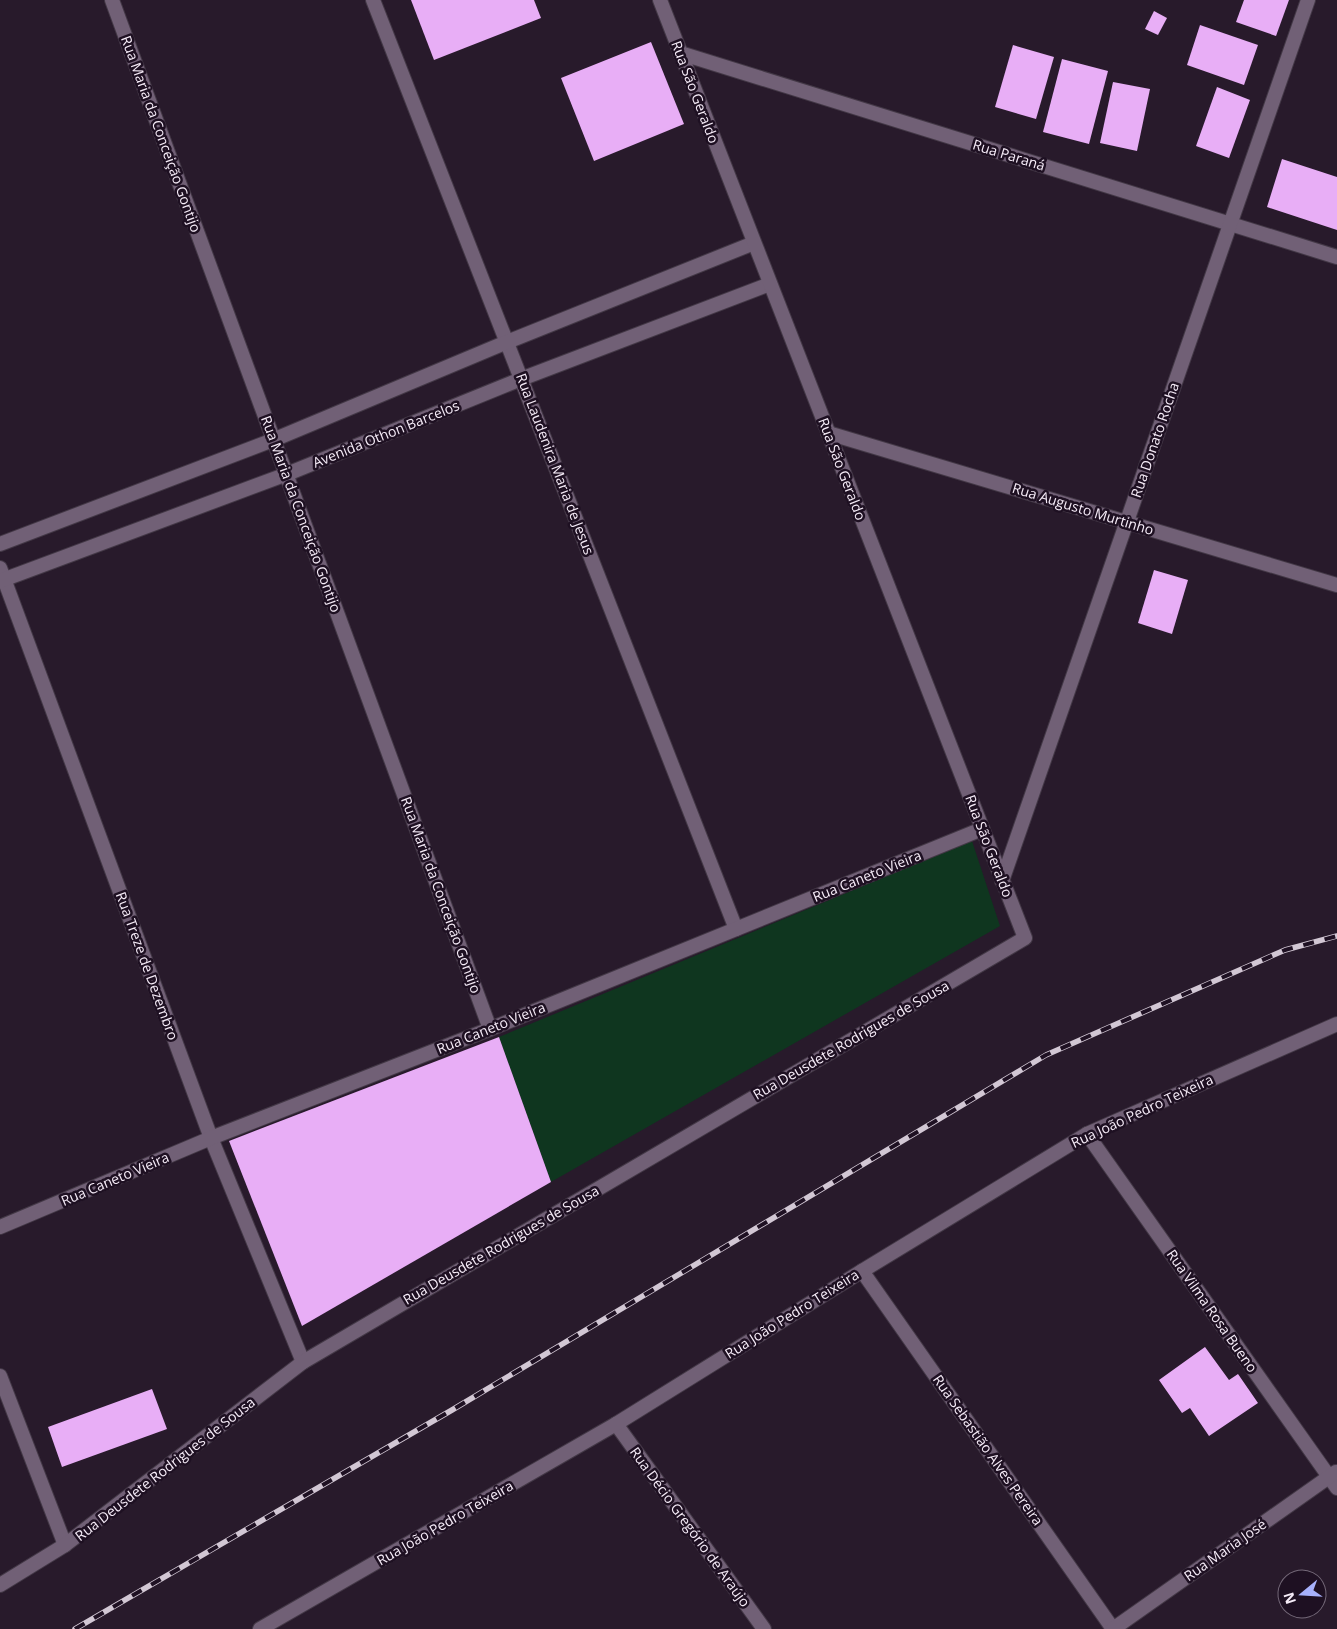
<svg xmlns="http://www.w3.org/2000/svg" width="1337" height="1629" viewBox="0 0 1337 1629" font-family="'Open Sans',sans-serif">
<style>
.grass{fill:#0f361f}
.building{fill:#e8aef6}
.lines{fill:none;stroke-linecap:round;stroke-linejoin:round}
.minor-casing{stroke:#433846;stroke-width:16}
.tertiary-casing{stroke:#433846;stroke-width:16}
.minor{stroke:#716076;stroke-width:14}
.tertiary{stroke:#716076;stroke-width:14}
.rail-casing{stroke:#d2c7d4;stroke-width:5.5}
.rail{stroke:#1e1022;stroke-width:4;stroke-dasharray:11;stroke-linecap:butt}
.labels{text-anchor:middle;stroke-width:5;stroke-linejoin:round;paint-order:stroke}
.street-label{font-size:14px;fill:#f6ecf8;stroke:#1e1022}
</style>
<rect width="100%" height="100%" fill="#281a2b"/>
<path class="grass" d="M972,841L1000,926L551,1182L499,1037Z"/>
<g class="building">
<path d="M411,0H534L541,18L434,60Z"/>
<path d="M1244,0H1289L1276,36L1236,22Z"/>
<path d="M1154,11L1167,18L1158,35L1145,29Z"/>
<path d="M1200,25L1258,45L1244,85L1187,65Z"/>
<path d="M651,42L684,124L594,161L561,78Z"/>
<path d="M1013,45L1054,57L1036,119L995,107Z"/>
<path d="M1062,59L1108,71L1089,144L1043,132Z"/>
<path d="M1113,82L1150,89L1137,151L1100,143Z"/>
<path d="M1217,87L1250,100L1229,158L1196,146Z"/>
<path d="M1282,159L1337,177V230L1267,207Z"/>
<path d="M1154,570L1188,580L1172,634L1138,623Z"/>
<path d="M499,1037L551,1182L302,1326L229,1141Z"/>
<path d="M1205,1347L1229,1380L1238,1374L1258,1403L1209,1436L1190,1408L1182,1413L1159,1380Z"/>
<path d="M152,1389L167,1429L62,1467L48,1427Z"/>
</g>
<g class="lines">
<g class="minor-casing">
<g id="minor">
<path d="M112,0L490,1029"/>
<path d="M373,0L736,929"/>
<path d="M680,53L1337,257"/>
<path d="M828,433L1337,585"/>
<path d="M0,568L211,1138L303,1362"/>
<path d="M1002,881L1308,0"/>
<path d="M1087,1134L1337,1488"/>
<path d="M0,1227L211,1138L490,1029L982,829"/>
<path d="M862,1271L1113,1629"/>
<path d="M0,1376L65,1545"/>
<path d="M616,1424L764,1629"/>
<path d="M260,1629L616,1424L862,1271L1087,1134L1337,1024"/>
<path d="M1113,1629L1336,1472"/>
</g>
</g>
<g class="tertiary-casing">
<g id="tertiary">
<path d="M0,544L273,440L507,342L754,243"/>
<path d="M0,581L287,474L521,379L770,284"/>
<path d="M0,1585L65,1545L303,1362L1025,938L660,0"/>
</g>
</g>
<use href="#minor" class="minor"/>
<use href="#tertiary" class="tertiary"/>
<g class="rail-casing">
<path id="rail" d="M75,1629L452,1410L1046,1055L1285,950L1337,936"/>
</g>
<use href="#rail" class="rail"/>
</g>
<g class="labels">
<g class="street-label">
<text transform="translate(695 92) rotate(69)" y="5">Rua São Geraldo</text>
<text transform="translate(161 134) rotate(70)" y="5">Rua Maria da Conceição Gontijo</text>
<text transform="translate(1009 155) rotate(17)" y="5">Rua Paraná</text>
<text transform="translate(386 434) rotate(-22)" y="5">Avenida Othon Barcelos</text>
<text transform="translate(1155 440) rotate(-71)" y="5">Rua Donato Rocha</text>
<text transform="translate(555 464) rotate(69)" y="5">Rua Laudenira Maria de Jesus</text>
<text transform="translate(842 469) rotate(69)" y="5">Rua São Geraldo</text>
<text transform="translate(1083 509) rotate(17)" y="5">Rua Augusto Murtinho</text>
<text transform="translate(301 514) rotate(70)" y="5">Rua Maria da Conceição Gontijo</text>
<text transform="translate(989 846) rotate(69)" y="5">Rua São Geraldo</text>
<text transform="translate(867 876) rotate(-22)" y="5">Rua Caneto Vieira</text>
<text transform="translate(441 895) rotate(70)" y="5">Rua Maria da Conceição Gontijo</text>
<text transform="translate(147 966) rotate(70)" y="5">Rua Treze de Dezembro</text>
<text transform="translate(491 1028) rotate(-22)" y="5">Rua Caneto Vieira</text>
<text transform="translate(851 1040) rotate(-30)" y="5">Rua Deusdete Rodrigues de Sousa</text>
<text transform="translate(1142 1111) rotate(-25)" y="5">Rua João Pedro Teixeira</text>
<text transform="translate(115 1179) rotate(-23)" y="5">Rua Caneto Vieira</text>
<text transform="translate(501 1245) rotate(-30)" y="5">Rua Deusdete Rodrigues de Sousa</text>
<text transform="translate(1212 1311) rotate(55)" y="5">Rua Vilma Rosa Bueno</text>
<text transform="translate(792 1314) rotate(-32)" y="5">Rua João Pedro Teixeira</text>
<text transform="translate(988 1450) rotate(55)" y="5">Rua Sebastião Alves Pereira</text>
<text transform="translate(165 1469) rotate(-38)" y="5">Rua Deusdete Rodrigues de Sousa</text>
<text transform="translate(445 1523) rotate(-30)" y="5">Rua João Pedro Teixeira</text>
<text transform="translate(690 1527) rotate(54)" y="5">Rua Décio Gregório de Araújo</text>
<text transform="translate(1225 1550) rotate(-35)" y="5">Rua Maria José</text>
</g>
</g>
<g transform="translate(1302 1594) rotate(252)"><circle r="24" fill="#1e1022" stroke="#746878"/>
<path d="M0-4L9 19L0 12L-9 19Z" fill="#a7b1fc"/>
<text y="-8" font-size="14" font-weight="bold" text-anchor="middle" fill="#f6ecf8">N</text>
</g>
</svg>
